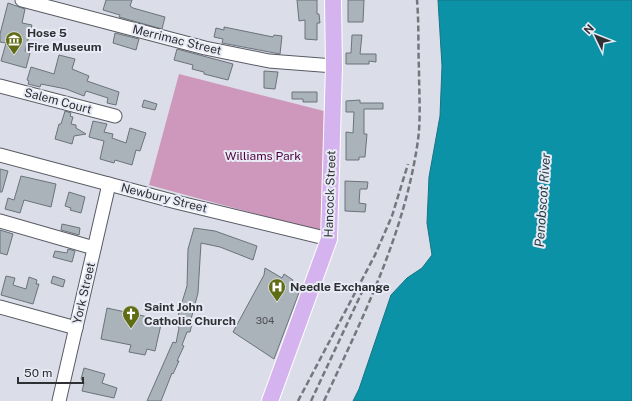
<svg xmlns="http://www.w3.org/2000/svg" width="632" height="401" viewBox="0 0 632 401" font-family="'Public Sans',sans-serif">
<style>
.green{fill:#ce98bc}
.water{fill:#0c92a6;stroke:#167584}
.building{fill:#aab2ba;stroke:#6b737a}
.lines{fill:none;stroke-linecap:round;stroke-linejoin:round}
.minor-casing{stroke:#595b64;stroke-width:15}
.major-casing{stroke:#fff;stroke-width:18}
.minor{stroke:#fff;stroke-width:13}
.major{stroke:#d4b3ef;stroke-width:16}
.rail{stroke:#75777d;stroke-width:2.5;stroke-dasharray:6 3;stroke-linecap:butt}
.labels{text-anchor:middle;stroke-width:4;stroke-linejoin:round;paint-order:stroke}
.number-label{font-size:10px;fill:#4e5056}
.poi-label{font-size:12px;font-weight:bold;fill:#2f3034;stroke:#e8ebf5;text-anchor:start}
.street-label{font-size:12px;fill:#2f3034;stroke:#e8ebf5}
.park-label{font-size:12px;fill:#4e003d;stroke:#e8ebf5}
.water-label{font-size:13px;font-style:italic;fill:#243d42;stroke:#e8ebf5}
</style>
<rect width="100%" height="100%" fill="#dbdee8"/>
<path class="green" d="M179,74L328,112L326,233L149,185Z"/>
<path class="water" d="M438,0H632V401H353L359,389L391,295L407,278L422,268L432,255L427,223L429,177L440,116L442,66Z"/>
<g class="building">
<path d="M106,0H132L130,6L133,8L165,17L162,29L119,17L120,15L103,10Z"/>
<path d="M297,0H317V14H319L320,23H317V40L305,39V20L299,21Z"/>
<path d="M348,0H364L363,22H348Z"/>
<path d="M8,3L25,9L22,23L32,25L25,51L30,53L26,68L1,61L6,43L0,42V34Z"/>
<path d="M224,27L273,37L274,35L282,36L280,54L222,43L223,39L214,37L216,28L224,30Z"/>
<path d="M115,33L139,39L136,50L113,43Z"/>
<path d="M352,35H362L360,54H376V62L369,61V64H346V53H351Z"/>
<path d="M177,49L233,64L228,80L204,74V72L192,69L193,65L174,60Z"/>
<path d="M59,55L75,59L72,69L89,76L87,81L119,92L116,105L107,103L108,98L86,91L84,96L66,89L41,84L40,87L28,84L29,81L27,80L31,67L54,74Z"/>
<path d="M264,71L278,72L275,89L264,88Z"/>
<path d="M292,92H317V102H303V99H292Z"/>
<path d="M144,100L157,104L155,110L142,107Z"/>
<path d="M360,100V103H383V109H364V134H367L365,157H359V160H346V132L353,133L354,112H346V101Z"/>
<path d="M65,111L71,113L70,116L73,117L71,124L76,125V128L86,134L74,136L72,144L55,139L59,124H61Z"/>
<path d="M93,121L107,124L104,132L113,134L112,138L126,143L130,128L146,133L140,151L136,150L132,165L115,160L114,163L100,159L104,141L89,137Z"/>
<path d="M0,169L8,171L2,192H0Z"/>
<path d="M21,176L56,184L51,207L24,200L20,213L5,209L8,198L14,200Z"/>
<path d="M345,181L368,182L367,189H360L359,203L366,204L365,212L345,211Z"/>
<path d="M69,192L85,197L81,213L70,210L71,208L65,206Z"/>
<path d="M62,224L80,228L79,235L61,230Z"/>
<path d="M194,228L215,231L257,246L253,260L220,247L201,243L198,293L190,323L192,324L190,332H187L182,345L184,346L177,361H179L173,374L172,373L161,401H147L173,342L176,343L179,328L177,324L179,312L187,286L188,249Z"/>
<path d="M0,230L13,234L7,255L0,253Z"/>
<path d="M68,249L75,251L72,262L53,257L55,251L67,253Z"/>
<path d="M265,268L282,278L284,274L293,280L290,284L300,290L274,359L233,332L264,275Z"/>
<path d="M6,276L15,278L13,285L26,289L29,277L37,280L36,284H39L33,304L1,295Z"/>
<path d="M53,276L65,280L63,287L51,283Z"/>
<path d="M107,308L162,320L155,351L147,349L145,355L129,352L131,345L101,339Z"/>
<path d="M84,368L105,374L102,383L117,388L114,398L82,391L84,383L81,379Z"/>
</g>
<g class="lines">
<g class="minor-casing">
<g id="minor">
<path d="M22,0L205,48L269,61L334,66"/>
<path d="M0,86L115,116"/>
<path d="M0,155L176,202L329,239"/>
<path d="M0,221L94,248"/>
<path d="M0,307L76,328"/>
<path d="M59,401L109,184"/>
</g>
</g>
<g class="major-casing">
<path id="major" d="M270,401L329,239L334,66L333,0"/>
</g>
<use href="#minor" class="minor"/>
<use href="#major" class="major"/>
<g class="rail">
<path d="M298,401L375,255L392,216L408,164"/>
<path d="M311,401L362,292"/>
<path d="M324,401C363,317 405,233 418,140C421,117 419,93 419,70C418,47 419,23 417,0"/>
</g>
</g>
<defs>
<g id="museum-pin" transform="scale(0.9)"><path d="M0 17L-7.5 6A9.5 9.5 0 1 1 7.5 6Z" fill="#616d15" stroke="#e8ebf5"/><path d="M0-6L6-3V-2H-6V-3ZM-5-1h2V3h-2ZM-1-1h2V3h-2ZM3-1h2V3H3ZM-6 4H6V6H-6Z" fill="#fff"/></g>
<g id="hospital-pin" transform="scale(0.9)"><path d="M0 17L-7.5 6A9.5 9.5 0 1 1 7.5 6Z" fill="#616d15" stroke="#e8ebf5"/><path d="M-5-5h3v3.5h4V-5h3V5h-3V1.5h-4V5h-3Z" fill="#fff"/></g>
<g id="church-pin" transform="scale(0.9)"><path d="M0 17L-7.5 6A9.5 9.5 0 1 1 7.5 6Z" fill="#616d15" stroke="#e8ebf5"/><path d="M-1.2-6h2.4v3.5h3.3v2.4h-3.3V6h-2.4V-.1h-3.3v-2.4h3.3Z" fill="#fff"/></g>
</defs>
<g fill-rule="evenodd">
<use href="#museum-pin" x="14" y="40"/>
<use href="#hospital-pin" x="277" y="287"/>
<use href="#church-pin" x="131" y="314"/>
</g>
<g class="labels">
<g class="number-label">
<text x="265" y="324">304</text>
</g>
<g class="poi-label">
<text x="27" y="37">Hose 5<tspan x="27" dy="14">Fire Museum</tspan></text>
<text x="290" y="291">Needle Exchange</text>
<text x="144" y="311">Saint John<tspan x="144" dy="14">Catholic Church</tspan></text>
</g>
<g class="street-label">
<text transform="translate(177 40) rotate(14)" y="4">Merrimac Street</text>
<text transform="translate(58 101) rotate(15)" y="4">Salem Court</text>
<text transform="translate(330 194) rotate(-88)" y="4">Hancock Street</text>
<text transform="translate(164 198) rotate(14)" y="4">Newbury Street</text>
<text transform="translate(84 293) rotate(-77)" y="4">York Street</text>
</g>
<g class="park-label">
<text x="263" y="160">Williams Park</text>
</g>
<g class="water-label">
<text transform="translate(542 200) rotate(-86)" y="5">Penobscot River</text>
</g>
</g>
<g transform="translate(596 36) rotate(313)" stroke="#e8ebf5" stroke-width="3" paint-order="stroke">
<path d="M0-3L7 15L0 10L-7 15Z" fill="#2f3034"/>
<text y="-6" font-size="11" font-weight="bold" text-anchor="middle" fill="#2f3034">N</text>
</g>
<path d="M18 377v6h65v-6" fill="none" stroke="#2f3034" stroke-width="2"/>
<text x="24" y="377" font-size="12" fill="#2f3034" stroke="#e8ebf5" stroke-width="3" paint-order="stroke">50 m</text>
</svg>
